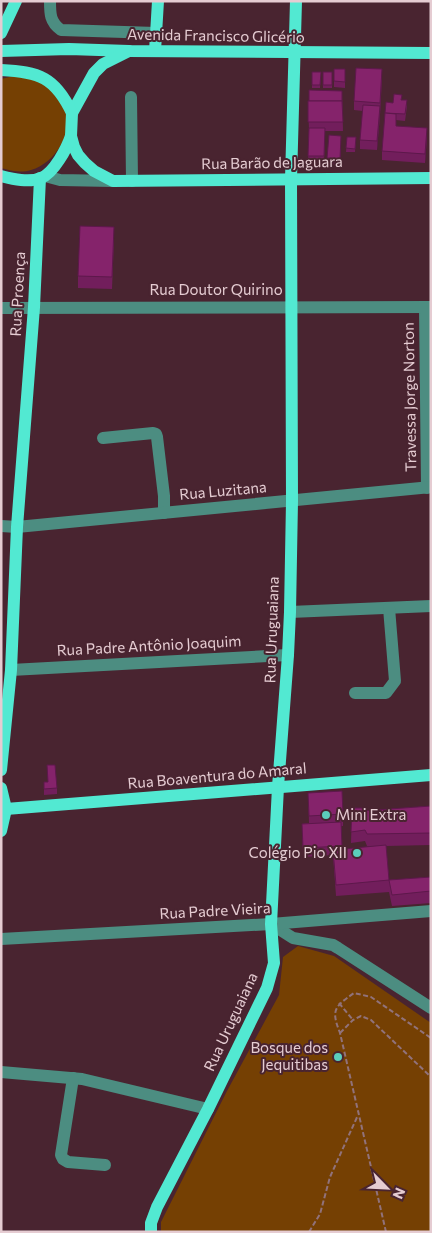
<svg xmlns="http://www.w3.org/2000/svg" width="432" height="1233" viewBox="0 0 432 1233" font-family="Commissioner,sans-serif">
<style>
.green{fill:#754003}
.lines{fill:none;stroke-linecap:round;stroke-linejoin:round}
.path{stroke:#91727b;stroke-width:2;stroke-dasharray:5 2.5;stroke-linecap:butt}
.minor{stroke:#4c8d81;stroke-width:12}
.major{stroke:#52e9d2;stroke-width:12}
.wall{fill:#721e5c}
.shaded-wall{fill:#5d184b}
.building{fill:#85236b;stroke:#5d184b}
.poi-dot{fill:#5bcebb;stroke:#492430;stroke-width:2}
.labels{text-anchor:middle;stroke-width:4;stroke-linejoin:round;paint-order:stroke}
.street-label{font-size:15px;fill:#e5ccd2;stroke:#492430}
.poi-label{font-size:15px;fill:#e5ccd2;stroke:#492430;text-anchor:end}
</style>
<rect width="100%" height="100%" fill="#492430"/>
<g class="green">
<path d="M18,75C25,77 42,80 47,85C51,89 60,100 63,106C76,130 56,163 31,170C21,173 11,171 1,168V79Z"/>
<path d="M298,946L334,956L431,1023V1232H161V1222L227,1091L279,995L283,957Z"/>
</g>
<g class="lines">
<g class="path">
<path d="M339,1003L353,1020"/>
<path d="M340,1033L353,1020L361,1016L371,1020L431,1077"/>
<path d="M309,1232L320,1214L330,1177L358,1115"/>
<path d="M386,1232L340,1033C331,1010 334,1007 354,993L371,997L431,1038"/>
</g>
<g class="minor">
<path d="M50,1C50,14 50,22 61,30L156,33"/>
<path d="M131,97L132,181"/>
<path d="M45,176L60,180L113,181"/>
<path d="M425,307L427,488"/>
<path d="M1,308L431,307"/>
<path d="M103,438L153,433L156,434L157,437L164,496V513"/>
<path d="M1,526L17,527L431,487"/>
<path d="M290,612L431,606"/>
<path d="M11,670L288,655"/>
<path d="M355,693H386L395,681L389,608"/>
<path d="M271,924L293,938L333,945L338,948L431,1008"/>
<path d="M1,939L271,924L431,911"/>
<path d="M1,1072L82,1079L208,1109"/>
<path d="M73,1078L61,1155L63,1159L68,1162L105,1165"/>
</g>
<g class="major">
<path d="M1,33L16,1"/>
<path d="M1,51L69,49L129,51L431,53"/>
<path d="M129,51L103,64L94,73L72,113L71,136L74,147L78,155L85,163L94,171L113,181L431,178"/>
<path d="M155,51L158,1"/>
<path d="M1,70C39,72 55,77 72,113"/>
<path d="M1,176C13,179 29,183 41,178C54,173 67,148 71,136"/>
<path d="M1,770L11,670L17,527L34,307L40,178"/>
<path d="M1,788L6,809L1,831"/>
<path d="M6,809L431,775"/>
<path d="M151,1232V1223L157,1207L208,1109L267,988L274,963L271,924L278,787L288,655L290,612L292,501L291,179L296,1"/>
</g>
</g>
<g class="wall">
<path d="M334,69H345V88L334,87Z"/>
<path d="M312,72H321L320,88H312Z"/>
<rect x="323" y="72" width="9" height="16"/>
<path d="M382,78L380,115L377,150L360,149V140L363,111L354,110V101Z"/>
<path d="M342,91L343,131H325L324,163L308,162L309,131L308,101Z"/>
<path d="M402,100L407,106L405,121L396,120V126L427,137L425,163L382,160V151L393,103Z"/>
<path d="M347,137H356L355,152H346Z"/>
<path d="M341,142L340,165L327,164V158Z"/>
<path d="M114,239L112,289L78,288V276Z"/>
<path d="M44,782L57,788V794L44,795Z"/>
<path d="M308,793L343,814V826H341L342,849L378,846H367L365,841L351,843L352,808L363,811L431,806V845L386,846L389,880L431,877V903L392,906L389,892L336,896L333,855L303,857L302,824L309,823Z"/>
</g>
<g class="shaded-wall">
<path d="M382,69L380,115L377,150V141L380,108Z"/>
<path d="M427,128V137L425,163V154Z"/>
</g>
<g class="building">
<path d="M356,68L382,69L380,103L354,101Z"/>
<path d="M334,69H345V82L334,81Z"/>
<path d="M312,72H321L320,85H312Z"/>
<rect x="323" y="72" width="9" height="13"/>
<path d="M309,90L342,91V101H309Z"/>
<path d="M394,94L402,95L401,100H407L405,114L385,113L386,102L393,103Z"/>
<path d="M308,101H342L343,122H308Z"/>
<path d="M363,105L380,106L377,141L360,140Z"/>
<path d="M385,113L396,114V126L427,128L425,154L382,151Z"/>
<path d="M309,128H325L324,156H308Z"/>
<path d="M329,135L341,136L340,159L327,158Z"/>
<path d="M347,137H356L355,149L346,148Z"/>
<path d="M80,226L114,227L112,277L78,276Z"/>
<path d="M47,765H55L57,788L44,789V782H48Z"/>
<path d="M342,791L343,814L309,816L308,793Z"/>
<path d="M431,806V833L367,834L365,830L351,832L352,808H363L362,811Z"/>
<path d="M341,822L342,846L303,848L302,824Z"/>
<path d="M386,845L389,880L431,877V891L392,895L389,880L336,885L333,850Z"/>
</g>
<g class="poi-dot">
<circle cx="326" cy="815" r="5"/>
<circle cx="357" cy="853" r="5"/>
<circle cx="338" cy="1057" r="5"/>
</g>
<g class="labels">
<g class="street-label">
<text transform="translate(216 36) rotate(1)" y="5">Avenida Francisco Glicério</text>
<text transform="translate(272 163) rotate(-1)" y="5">Rua Barão de Jaguara</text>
<text x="216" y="295">Rua Doutor Quirino</text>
<text transform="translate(18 294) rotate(-87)" y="5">Rua Proença</text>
<text transform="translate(410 397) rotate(-91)" y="5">Travessa Jorge Norton</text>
<text transform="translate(223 491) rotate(-5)" y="5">Rua Luzitana</text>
<text transform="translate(272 630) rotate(-88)" y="5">Rua Uruguaiana</text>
<text transform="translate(149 646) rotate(-3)" y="5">Rua Padre Antônio Joaquim</text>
<text transform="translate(217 776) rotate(-5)" y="5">Rua Boaventura do Amaral</text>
<text transform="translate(215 911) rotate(-3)" y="5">Rua Padre Vieira</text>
<text transform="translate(231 1022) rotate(-65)" y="5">Rua Uruguaiana</text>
</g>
<g class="poi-label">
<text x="336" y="820" text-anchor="start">Mini Extra</text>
<text x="347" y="858">Colégio Pio XII</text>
<text x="328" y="1053">Bosque dos<tspan x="328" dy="17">Jequitibas</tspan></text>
</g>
</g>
<rect width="432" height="1233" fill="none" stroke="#e5ccd2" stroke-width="5"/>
<g transform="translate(387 1188) rotate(114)" stroke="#492430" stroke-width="4" paint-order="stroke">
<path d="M0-4L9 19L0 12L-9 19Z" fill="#e5ccd2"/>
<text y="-8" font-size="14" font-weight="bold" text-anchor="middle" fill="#e5ccd2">N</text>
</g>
</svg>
